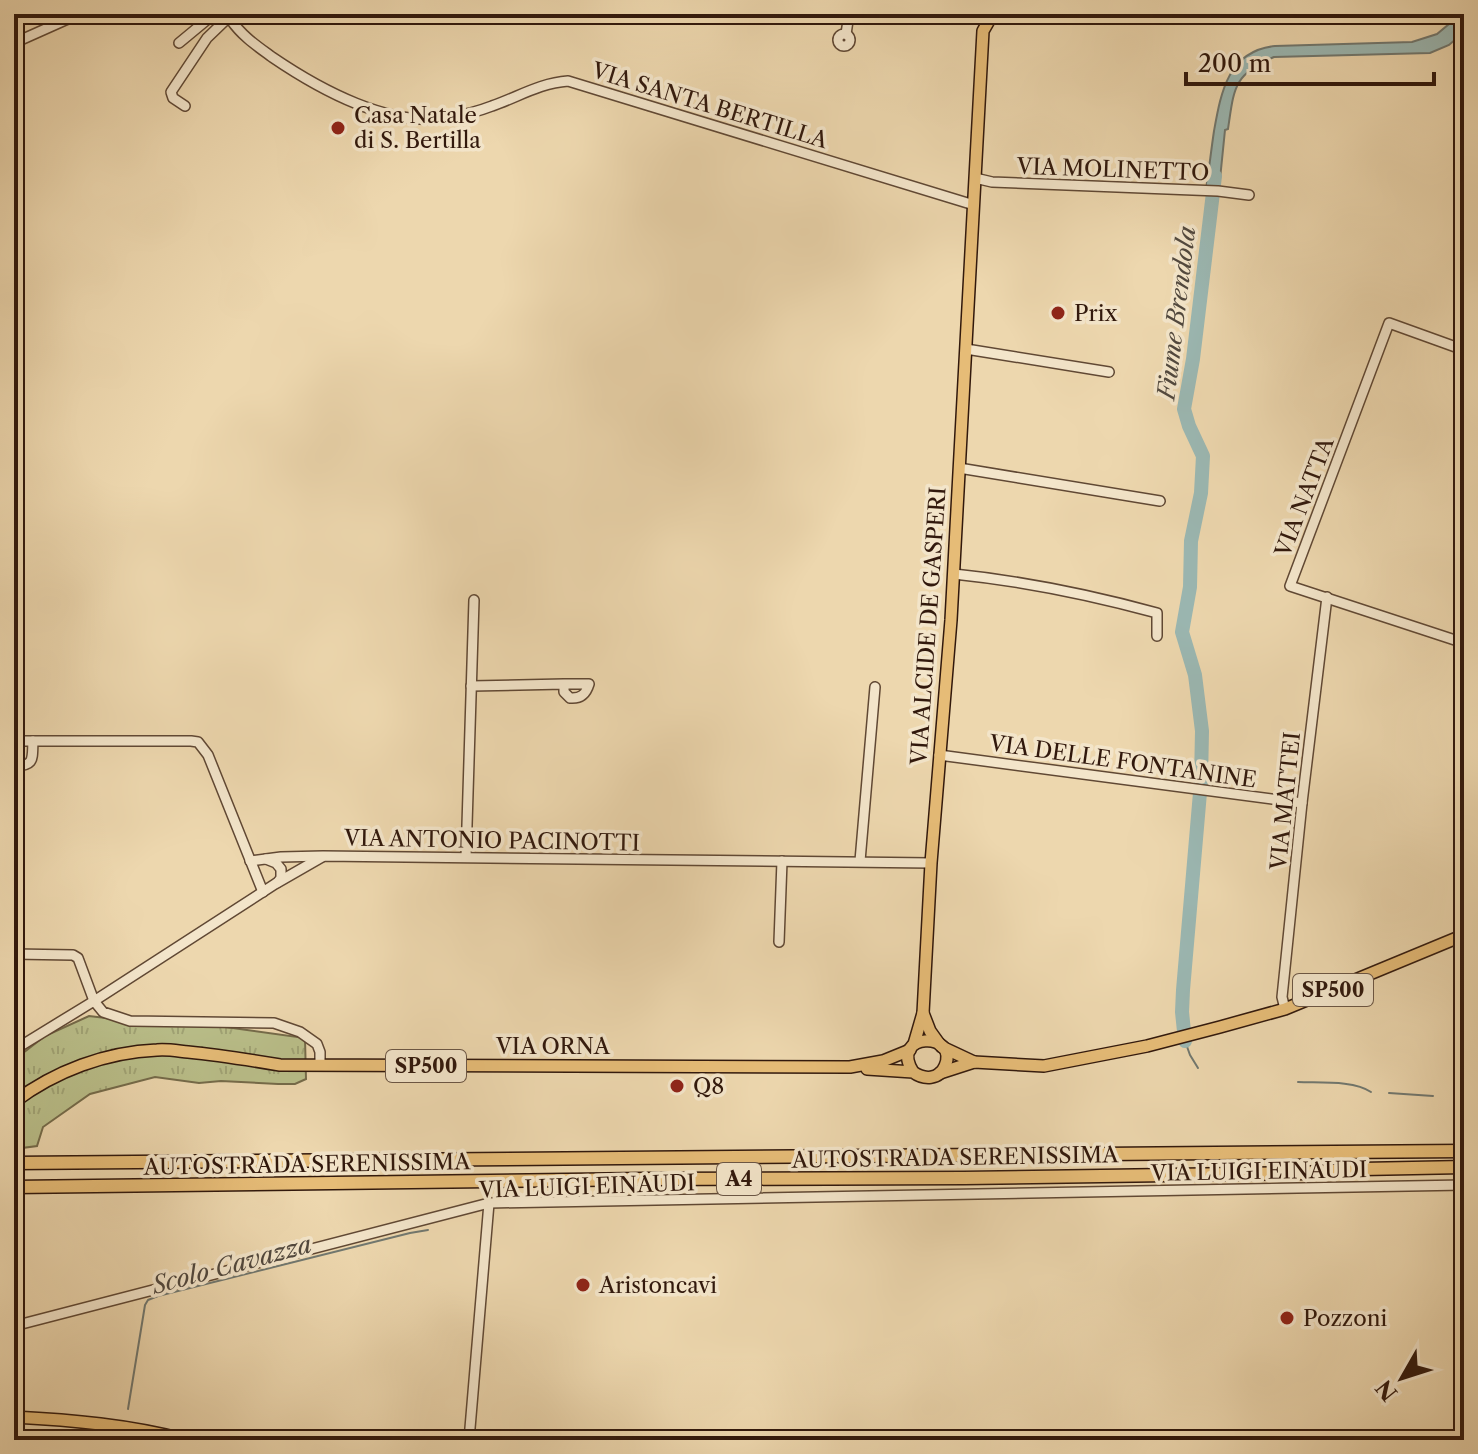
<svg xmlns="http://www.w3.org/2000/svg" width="1478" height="1454" viewBox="0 0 1478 1454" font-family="'Libre Caslon Text',serif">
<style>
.grass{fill:url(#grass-tufts);stroke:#756b4a;stroke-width:2}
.water{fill:#9bb8b3;stroke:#717870;stroke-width:2}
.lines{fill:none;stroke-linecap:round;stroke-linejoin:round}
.stream{stroke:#717870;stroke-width:2}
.river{stroke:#9bb8b3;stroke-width:14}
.minor-casing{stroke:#604834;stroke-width:12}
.major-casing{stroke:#31180c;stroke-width:14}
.highway-casing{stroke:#31180c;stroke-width:15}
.minor{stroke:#f3e5ca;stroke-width:9}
.major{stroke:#e6bc77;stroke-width:11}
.highway{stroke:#e6bc77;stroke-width:12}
.poi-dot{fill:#8f2418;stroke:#f3e5ca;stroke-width:3}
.labels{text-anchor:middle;stroke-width:7;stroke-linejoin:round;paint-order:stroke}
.shield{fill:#f3e5ca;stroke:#6b5645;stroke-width:2}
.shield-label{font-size:20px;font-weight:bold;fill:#31180c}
.street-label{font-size:22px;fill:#31180c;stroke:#f3e5ca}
.poi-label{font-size:22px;fill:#31180c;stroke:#f3e5ca;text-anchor:start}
.water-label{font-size:24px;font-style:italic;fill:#51483e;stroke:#f3e5ca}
</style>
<defs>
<pattern id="grass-tufts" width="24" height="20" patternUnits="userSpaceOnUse" patternTransform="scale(2)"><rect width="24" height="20" fill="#b9be89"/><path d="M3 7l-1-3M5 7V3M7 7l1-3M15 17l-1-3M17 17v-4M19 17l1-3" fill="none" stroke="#a0a375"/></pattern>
</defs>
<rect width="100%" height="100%" fill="#edd7ae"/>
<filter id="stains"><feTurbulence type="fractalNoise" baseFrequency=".0025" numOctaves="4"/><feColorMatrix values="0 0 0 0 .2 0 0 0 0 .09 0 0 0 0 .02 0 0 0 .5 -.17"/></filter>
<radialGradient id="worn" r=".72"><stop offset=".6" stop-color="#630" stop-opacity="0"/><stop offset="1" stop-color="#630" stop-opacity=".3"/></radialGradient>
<path class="grass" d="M89,1016L164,1025L218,1026L305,1038L306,1079L295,1084H278L221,1081L199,1083L155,1077L90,1094L43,1127L37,1146L14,1149V1060L45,1036Z"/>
<path class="water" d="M1461,14H1464V32L1449,45L1430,53L1274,57C1233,74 1234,89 1228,129L1225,130L1219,189H1206C1209,170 1211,151 1214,131C1221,92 1228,51 1275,46L1412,42L1437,34Z"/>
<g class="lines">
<g class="stream">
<path d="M1185,1041L1190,1055L1198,1068"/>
<path d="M1298,1082C1319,1083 1354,1080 1371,1092"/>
<path d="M1389,1093L1433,1096"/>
<path d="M128,1409L145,1305L148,1300L158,1296L410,1233L428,1230"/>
</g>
<path class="river" d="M1185,1041L1182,1012L1183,990L1201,781L1202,731L1195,675L1182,632L1190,587L1191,541L1201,493L1203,456L1189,426L1184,409L1193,359L1215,176"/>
<g class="minor-casing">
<g id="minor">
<path d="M232,14L231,20C242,36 257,46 272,57C319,89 391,129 450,117C464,115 479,111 492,106C518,97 540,83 568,81L974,205"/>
<circle cx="844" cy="40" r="6"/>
<path d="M846,34L849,14"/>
<path d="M14,43L79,14"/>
<path d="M179,43L214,14"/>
<path d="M185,106L173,98L171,92L207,38L232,14"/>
<path d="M975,178L992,182L1218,191L1249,195"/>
<path d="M966,349L1109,372"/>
<path d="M1464,350L1389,323L1290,586L1464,643"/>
<path d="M959,468L1160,501"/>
<path d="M954,574C1022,581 1091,595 1157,613V636"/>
<path d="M471,686L564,684V692L570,698C581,699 586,694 589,684H564"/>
<path d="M14,741H191L198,742L208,755L263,892"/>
<path d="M939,755L1302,803"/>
<path d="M14,766C35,766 32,759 33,741"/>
<path d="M466,857L474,600"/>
<path d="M266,859L276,863L281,869V878L278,882"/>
<path d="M250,861L281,857L323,856L931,863"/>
<path d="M860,861L875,687"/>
<path d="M779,942L782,861"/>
<path d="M14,954L73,955L78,958L94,1001L275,884L322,857"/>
<path d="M1285,1009L1282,997L1302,803L1327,597"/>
<path d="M14,1050L94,1001L103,1012L130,1021L274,1023L300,1032L317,1044L320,1052V1065"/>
<path d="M14,1326L489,1203L1464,1185"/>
<path d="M469,1440L489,1203"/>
</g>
</g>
<g class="major-casing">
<g id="major">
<path d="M970,14L981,19L996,15"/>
<path d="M914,1044L923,1013"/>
<path d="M940,1045L930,1031L923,1013L931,863L951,620L983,31L991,17"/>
<path d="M942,1047L974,1062"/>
<path d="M867,1069L913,1072C924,1080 939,1080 945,1066C960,1031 888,1032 913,1072"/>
<path d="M940,1073L974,1062L1044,1066L1147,1046L1220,1027L1285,1009L1464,935"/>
<path d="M14,1102C55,1071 106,1052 157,1050C167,1049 178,1051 188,1052C219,1055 250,1060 280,1065L850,1067L883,1061L910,1050"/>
<path d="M14,1417C71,1420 130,1425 186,1440"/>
</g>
</g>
<g class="highway-casing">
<g id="highway">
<path d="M14,1163L1464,1151"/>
<path d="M14,1187L644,1179L964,1178L1305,1173L1362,1169L1464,1167"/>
</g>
</g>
<use href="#minor" class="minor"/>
<use href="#major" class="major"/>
<use href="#highway" class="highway"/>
</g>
<g class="poi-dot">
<circle cx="338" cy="128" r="8"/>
<circle cx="1058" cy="313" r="8"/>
<circle cx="677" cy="1086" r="8"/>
<circle cx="583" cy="1285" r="8"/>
<circle cx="1287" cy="1318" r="8"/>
</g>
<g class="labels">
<g class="shield">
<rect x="1293" y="974" width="80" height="32" rx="6"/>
<rect x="386" y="1050" width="80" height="32" rx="6"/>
<rect x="717" y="1163" width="44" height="32" rx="6"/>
</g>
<g class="shield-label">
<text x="1333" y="997">SP500</text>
<text x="426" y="1073">SP500</text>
<text x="739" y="1186">A4</text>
</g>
<g class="street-label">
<text transform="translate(710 105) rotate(17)" y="8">VIA SANTA BERTILLA</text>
<text transform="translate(1113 169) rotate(2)" y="8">VIA MOLINETTO</text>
<text transform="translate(1304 497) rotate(-69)" y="8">VIA NATTA</text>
<text transform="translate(928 626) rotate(-86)" y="8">VIA ALCIDE DE GASPERI</text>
<text transform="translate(1123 761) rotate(8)" y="8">VIA DELLE FONTANINE</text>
<text transform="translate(1285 801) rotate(-84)" y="8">VIA MATTEI</text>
<text transform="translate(492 840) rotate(1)" y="8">VIA ANTONIO PACINOTTI</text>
<text x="553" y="1054">VIA ORNA</text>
<text transform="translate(955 1157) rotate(-1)" y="8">AUTOSTRADA SERENISSIMA</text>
<text transform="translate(307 1164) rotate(-1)" y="8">AUTOSTRADA SERENISSIMA</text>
<text transform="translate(1259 1171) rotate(-1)" y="8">VIA LUIGI EINAUDI</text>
<text transform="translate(587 1186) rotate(-2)" y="8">VIA LUIGI EINAUDI</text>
</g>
<g class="poi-label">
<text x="354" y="123">Casa Natale<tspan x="354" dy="25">di S. Bertilla</tspan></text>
<text x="1074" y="321">Prix</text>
<text x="693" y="1094">Q8</text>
<text x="599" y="1293">Aristoncavi</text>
<text x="1303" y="1326">Pozzoni</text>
</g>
<g class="water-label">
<text transform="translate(1177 313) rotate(-83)" y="8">Fiume Brendola</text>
<text transform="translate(232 1265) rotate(-15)" y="8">Scolo Cavazza</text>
</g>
</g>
<rect width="1478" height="1454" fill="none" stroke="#edd7ae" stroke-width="48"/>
<rect x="16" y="16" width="1446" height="1422" fill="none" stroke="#31180c" stroke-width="4"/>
<rect x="24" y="24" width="1430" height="1406" fill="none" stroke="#31180c" stroke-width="2"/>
<g transform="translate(1402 1378) rotate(231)" stroke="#f3e5ca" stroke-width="6" paint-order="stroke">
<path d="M0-6L14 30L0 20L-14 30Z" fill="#31180c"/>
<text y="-12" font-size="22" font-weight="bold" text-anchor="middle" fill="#31180c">N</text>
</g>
<path d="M1186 72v12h248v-12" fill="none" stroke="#31180c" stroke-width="4"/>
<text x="1198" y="72" font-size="24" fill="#31180c" stroke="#f3e5ca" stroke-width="6" paint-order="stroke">200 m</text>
<rect width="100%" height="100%" filter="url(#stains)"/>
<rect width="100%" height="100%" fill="url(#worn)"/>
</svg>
